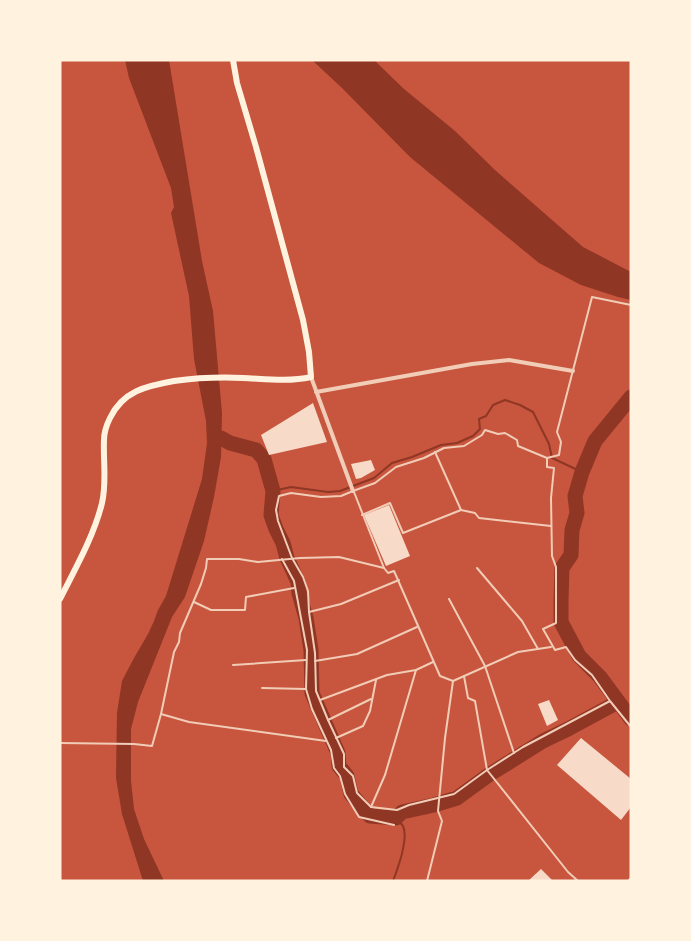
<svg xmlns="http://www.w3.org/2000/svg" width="691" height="941" viewBox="0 0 691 941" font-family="Raleway,sans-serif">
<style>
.water{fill:#8f3625}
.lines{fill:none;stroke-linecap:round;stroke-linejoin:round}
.stream{stroke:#8f3625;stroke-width:2}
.river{stroke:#8f3625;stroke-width:15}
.building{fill:#f7dbc8}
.service{stroke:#f1ccb7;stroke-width:2}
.minor{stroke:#f1ccb7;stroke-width:4}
.secondary{stroke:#fff3e0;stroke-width:6}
</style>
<rect width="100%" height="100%" fill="#c8553d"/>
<g class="water">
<path d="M125,60H169L202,261L213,311L222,413L221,457L214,497L204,541L185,597L172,617L138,702L131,729V781L134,809L144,839L164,881H143L122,814L116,778L117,713L122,681L134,658L148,634L154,621L158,610L166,596L202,479L207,443L206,421L194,359L189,296L171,213L174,207L171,188L129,78Z"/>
<path d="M312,60H374L404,89L455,131L495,170L583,247L631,272V300L618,297L581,285L539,263L410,157L342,88Z"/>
</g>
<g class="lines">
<g class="stream">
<path d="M273,491L291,487L328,492L340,491L374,478L392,463L412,457L441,445L457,443L473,436L480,429L479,419L486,416L493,405L505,400L520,405L533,412L549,444L552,458L582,472"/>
<path d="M393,881C398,868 409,839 403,826C401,823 398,821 396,818"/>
</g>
<g class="river">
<path d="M631,397L595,441L582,472L575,496L577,513L572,530L571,555L562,568L561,601V622L579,656L600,677L631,719"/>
<path d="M221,438L230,443L256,450L264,459L273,491L271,515L276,529L283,543L287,558L298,582L299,593L306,618L311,650L312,693L338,753L339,766L347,776L351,794L370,816L396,818L402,812L434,805L457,798L490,774L543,741L568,729L618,702"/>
</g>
</g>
<g class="building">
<path d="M313,403L327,442L269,455L261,435Z"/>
<path d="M371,460L375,470L361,478L356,479L351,464Z"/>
<path d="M389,505L410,556L386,566L364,515Z"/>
<path d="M549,700L558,720L547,726L538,704Z"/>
<path d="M581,738L631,779V807L621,820L557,765Z"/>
<path d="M541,869L553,881H528Z"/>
</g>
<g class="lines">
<g class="service">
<path d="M435,452L461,510L475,513L479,518L551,526"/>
<path d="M547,458L559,455L561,442L557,432L592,297L631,305"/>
<path d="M354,492L384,568"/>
<path d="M362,515L390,503L403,533L461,510"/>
<path d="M282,559L294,581L307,650L306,689L312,709L331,750L334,768L340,776L345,794L359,817L394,825"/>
<path d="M477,568L522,621L538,649"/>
<path d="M449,599L485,666L514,753"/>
<path d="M194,602L211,610H245L246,597L294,588"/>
<path d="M309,612L341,604L399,580"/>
<path d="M315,661L357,654L417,627"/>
<path d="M233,665L306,660"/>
<path d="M464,676L468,698L475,701L487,770L568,872L578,881"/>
<path d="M453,681L518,652L551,647"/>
<path d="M262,688L306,689"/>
<path d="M320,700L387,675L416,670L433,662"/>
<path d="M610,701L523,747L487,770L454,794L409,805L397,810L371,807L357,793L353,776L344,767V754L328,720L316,691L315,653L309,612L308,591L303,577L292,558L278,521L276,510L279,496L291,493L321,497L341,496L353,491L375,483L396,467L424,458L444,448L464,446L482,435L485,430L498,434L505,433L517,440L518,446L547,458V467L554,468L551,498L552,556L556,567V623L543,629L555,650L566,647L575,660L592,675L610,701L631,727"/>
<path d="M161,714L189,722L326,741"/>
<path d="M328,720L371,699"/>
<path d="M336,738L363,726L370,711L376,680"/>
<path d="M60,743L134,744L152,746L161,714L174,652L179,642L180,633L201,584L206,568L207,559H239L258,562L300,558L339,557L384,568L388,573L394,571L440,676L453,681L445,738L438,811L442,821L427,881"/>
<path d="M371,807L385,775L416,670"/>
<path d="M628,881L631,878"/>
</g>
<g class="minor">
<path d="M311,377L353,491"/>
<path d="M316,392L472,364L509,360L573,371"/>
</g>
<path class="secondary" d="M60,599C75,569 94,536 102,503C107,482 103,461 104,440C104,432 107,424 110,418C123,391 146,386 174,381C196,378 220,377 243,378C266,379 288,382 311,377L309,352L303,320L256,147L237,83L233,60"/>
</g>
<rect width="691" height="941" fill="none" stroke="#fff3e0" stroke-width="123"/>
</svg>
